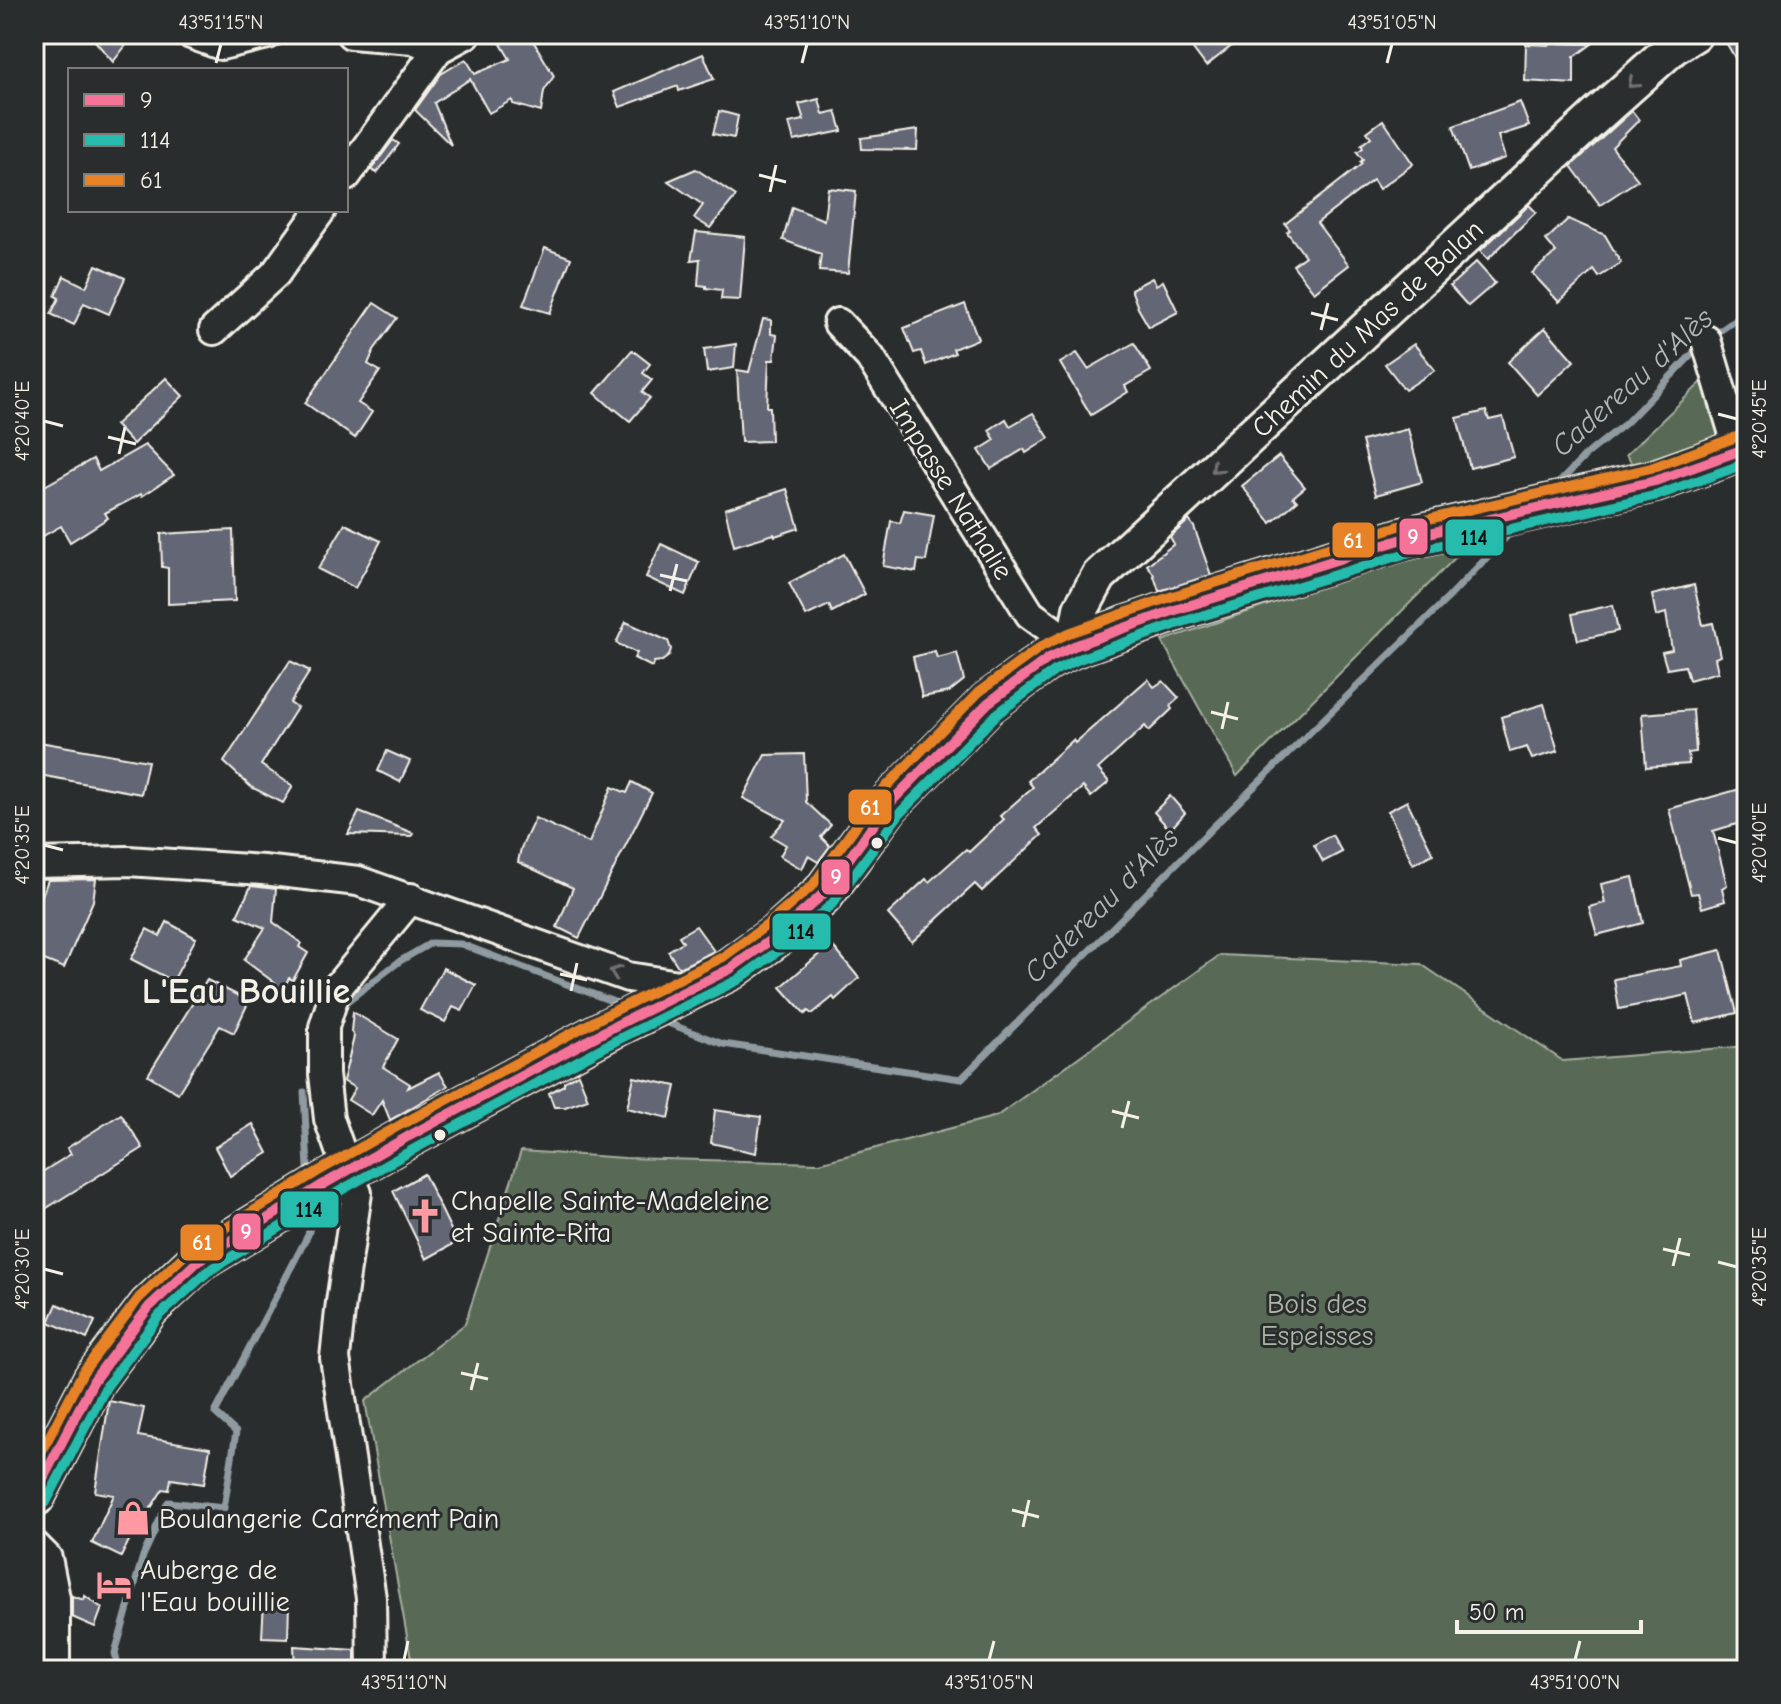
<svg xmlns="http://www.w3.org/2000/svg" width="1781" height="1704" viewBox="0 0 1781 1704" font-family="'Comic Neue',sans-serif">
<style>
.green{fill:#586b54;stroke:#a6ae9e;stroke-width:2}
.lines{fill:none;stroke-linecap:round;stroke-linejoin:round}
.stream{stroke:#8f9ba0;stroke-width:7}
.building{fill:#626674;stroke:#f4f1e8;stroke-width:2}
.minor-casing{stroke:#f4f1e8;stroke-width:34}
.tertiary-casing{stroke:#f4f1e8;stroke-width:40}
.secondary-casing{stroke:#f4f1e8;stroke-width:46}
.minor{stroke:#2a2d2e;stroke-width:28}
.tertiary{stroke:#2a2d2e;stroke-width:34}
.secondary{stroke:#2a2d2e;stroke-width:40}
.bus-1-casing{stroke:#2a2d2e;stroke-width:16}
.bus-2-casing{stroke:#2a2d2e;stroke-width:16}
.bus-3-casing{stroke:#2a2d2e;stroke-width:16}
.bus-1{stroke:#f57399;stroke-width:10}
.bus-2{stroke:#25bcad;stroke-width:10}
.bus-3{stroke:#e78226;stroke-width:10}
.oneway{stroke:#71726f}
.ticks{fill:none;stroke:#f4f1e8;stroke-width:3}
.bus-dot{fill:#f4f1e8;stroke:#2a2d2e;stroke-width:3}
.labels{text-anchor:middle;stroke-width:6;stroke-linejoin:round;paint-order:stroke}
.street-label{font-size:28px;fill:#f4f1e8;stroke:#2a2d2e}
.poi-label{font-size:28px;fill:#f4f1e8;stroke:#2a2d2e;text-anchor:start}
.park-label{font-size:28px;fill:#aeb5a5;stroke:#2a2d2e}
.water-label{font-size:30px;font-style:italic;fill:#b1b8b8;stroke:#2a2d2e}
.district-label{font-size:36px;font-weight:bold;fill:#f4f1e8;stroke:#2a2d2e}
.line-badge{stroke:#2a2d2e;stroke-width:3}
.badge-label{font-size:22px;text-anchor:middle;font-weight:bold;fill:#fff}
.pale-badge-label{font-size:22px;text-anchor:middle;font-weight:bold;fill:#111}
.neatline{fill:none;stroke:#f4f1e8;stroke-width:3}
.ticks-label{font-size:20px;text-anchor:middle;fill:#f4f1e8}
</style>
<rect width="100%" height="100%" fill="#2a2d2e"/>
<filter id="ink" filterUnits="userSpaceOnUse"><feTurbulence type="fractalNoise" baseFrequency=".0125" numOctaves="2"/><feDisplacementMap in="SourceGraphic" scale="16" xChannelSelector="R" yChannelSelector="G"/><feConvolveMatrix kernelMatrix="1 2 1 2 8 2 1 2 1" color-interpolation-filters="sRGB"/></filter>
<g filter="url(#ink)">
<g class="green">
<path d="M1710,374L1719,439L1705,451L1633,465L1626,455Z"/>
<path d="M1446,544L1463,550L1237,776L1162,641Z"/>
<path d="M1220,955L1421,964L1563,1061L1747,1046V1670H413L365,1401L465,1324L521,1151L625,1158L819,1163L997,1116Z"/>
</g>
<g class="lines">
<g class="stream">
<path d="M1711,337L1747,312"/>
<path d="M1553,489L1587,454L1626,423L1701,345"/>
<path d="M346,1002L400,961L431,943L461,944L622,1005"/>
<path d="M660,1020L723,1044L961,1079L1214,826L1448,598L1513,530"/>
<path d="M304,1092L308,1168"/>
<path d="M119,1670L115,1653L143,1556L168,1502L224,1508L236,1432L215,1413L308,1235L313,1215"/>
</g>
</g>
<g class="building">
<path d="M89,34H101L130,40L113,62Z"/>
<path d="M519,34H529L554,76L544,91L541,112L513,104L512,100L489,113L470,79L434,103L451,145L415,110L441,74L466,59L475,74L510,59L501,44Z"/>
<path d="M1182,34H1247L1206,66Z"/>
<path d="M1721,34H1747V78Z"/>
<path d="M1549,43L1592,44L1574,57V84L1525,81L1526,44L1549,45Z"/>
<path d="M703,54L714,79L679,91L678,86L620,107L614,92Z"/>
<path d="M819,99L823,114L836,111L842,131L794,141L789,123L804,120L799,104Z"/>
<path d="M1520,102L1529,126L1498,136L1505,158L1469,171L1453,126Z"/>
<path d="M719,111L738,116L734,138L713,134Z"/>
<path d="M1632,111L1639,120L1612,147L1638,180L1600,205L1571,166Z"/>
<path d="M1383,120L1413,164L1379,189L1373,180L1317,223L1349,265L1314,292L1293,265L1305,256L1287,232L1290,230L1285,224L1362,164L1360,162L1363,160L1357,152L1363,148L1361,145L1371,137L1367,132Z"/>
<path d="M918,130L917,150L862,149L861,138Z"/>
<path d="M393,140L399,144L377,173L371,170Z"/>
<path d="M696,169L736,196L710,228L694,218L703,205L668,181Z"/>
<path d="M828,188L856,191L848,273L819,271L821,254L783,240L792,207L824,220Z"/>
<path d="M1529,205L1536,212L1488,259L1480,251Z"/>
<path d="M1568,219L1605,235L1621,263L1599,277L1594,270L1559,302L1532,273L1556,252L1546,240Z"/>
<path d="M696,232L745,237L740,300L721,299L722,290L706,288V286L698,285L700,259L691,260Z"/>
<path d="M545,248L571,258L550,313L523,305Z"/>
<path d="M1476,262L1495,283L1468,306L1450,286Z"/>
<path d="M96,265L125,278L109,314L84,303L74,325L51,314L59,298L55,296L64,276L86,287Z"/>
<path d="M1152,278L1156,285L1163,281L1178,312L1149,327L1138,308L1131,289Z"/>
<path d="M374,303L397,318L374,350L368,364L380,371L358,403L372,412L355,438L305,403Z"/>
<path d="M965,304L978,339L953,349L955,353L926,365L921,351L914,353L904,328Z"/>
<path d="M763,319L771,320V334L777,335L774,360H769L767,407H770L771,441L741,442L737,370L749,372Z"/>
<path d="M1545,328L1574,361L1537,395L1508,362Z"/>
<path d="M1134,343L1151,371L1125,386L1128,392L1091,415L1060,363L1077,353L1088,369Z"/>
<path d="M736,344L734,368L707,372L704,349Z"/>
<path d="M1414,344L1435,370L1405,390L1385,364Z"/>
<path d="M632,350L650,364L643,373L652,380L642,392L650,398L630,421L615,409L614,410L595,393Z"/>
<path d="M166,378L183,396L133,444L115,425Z"/>
<path d="M1486,411L1489,420L1503,417L1514,457L1470,468L1457,418Z"/>
<path d="M1033,413L1049,438L1026,453L1024,449L991,469L979,450L995,440L989,430L1006,419L1010,426Z"/>
<path d="M1408,429L1422,482L1376,495L1362,441Z"/>
<path d="M145,445L174,475L142,496L141,494L105,513L108,518L70,542L61,526L34,541V492L93,459L99,471Z"/>
<path d="M1279,456L1305,487L1293,497L1297,501L1271,523L1242,486Z"/>
<path d="M787,489L799,528L775,536L774,534L734,546L725,509Z"/>
<path d="M904,510L934,515L926,561L918,560L916,572L883,566L891,521L900,523Z"/>
<path d="M1189,520L1194,527L1211,575L1159,591L1153,573L1147,565L1174,544L1170,537Z"/>
<path d="M345,524L381,541L355,588L318,569Z"/>
<path d="M233,530L235,601L168,604V568L162,567L161,534Z"/>
<path d="M661,544L699,562L685,595L646,577Z"/>
<path d="M844,554L865,594L832,612L829,605L806,616L789,583Z"/>
<path d="M1694,585L1703,625L1713,623L1720,656L1715,658L1718,672L1689,680L1685,666L1667,669L1662,652L1672,650L1666,613L1656,616L1652,595Z"/>
<path d="M1613,605L1618,631L1578,640L1572,614Z"/>
<path d="M626,622L668,641L671,649L669,656L662,661L654,662L652,667L634,658L637,653L616,643Z"/>
<path d="M935,651L937,658L957,653L964,680L949,692L922,697L913,657Z"/>
<path d="M290,661L310,671L290,703L297,708L261,765L293,786L283,803L251,787L224,762Z"/>
<path d="M1148,679L1154,687L1163,681L1179,698L1170,706L1172,709L1149,731L1145,726L1098,769L1109,782L1091,797L1083,787L1036,828L1042,835L982,891L975,884L912,942L888,914L926,879L929,882L966,849L969,852L1004,819L1000,816L1033,787L1028,781L1073,740L1075,743Z"/>
<path d="M1544,704L1558,751L1532,759L1527,747L1510,752L1501,717Z"/>
<path d="M1693,710L1696,752L1688,753L1689,764L1646,767L1642,714Z"/>
<path d="M34,741L148,761L141,794L34,774Z"/>
<path d="M387,751L410,761L400,782L378,771Z"/>
<path d="M804,754L806,802L831,825L821,837L830,846L818,862L808,856L802,869L780,856L786,845L771,836L785,820L743,798L765,755Z"/>
<path d="M632,782L652,793L579,938L557,927L573,888L518,862L521,848L535,818L589,843L612,787L627,793Z"/>
<path d="M1747,787V821L1713,831L1727,885L1722,888L1725,901L1702,908L1698,893L1691,894L1669,809Z"/>
<path d="M1170,796L1185,813L1170,830L1154,812Z"/>
<path d="M1407,801L1433,854L1413,864L1388,811Z"/>
<path d="M359,812L413,833L412,836L348,834Z"/>
<path d="M1332,835L1342,852L1323,862L1314,845Z"/>
<path d="M1633,877L1643,923L1597,935L1589,907L1605,903L1601,884Z"/>
<path d="M96,879L93,901L64,968L34,956V916L48,880Z"/>
<path d="M251,886L276,889L273,922L301,943L299,947L308,953L293,980L289,978L283,989L244,960L265,928L237,916Z"/>
<path d="M167,922L196,938L173,981L131,959L147,929L160,936Z"/>
<path d="M696,926L714,951L679,968L668,951L683,942L679,936Z"/>
<path d="M831,944L859,978L835,1000L833,997L812,1014L808,1011L805,1014L781,987Z"/>
<path d="M1721,950L1737,1013L1695,1023L1688,995L1619,1009L1614,979L1681,966L1680,960Z"/>
<path d="M443,968L476,985L462,1011L453,1007L445,1022L420,1010Z"/>
<path d="M207,980L249,1001L234,1033L220,1026L178,1093L148,1075Z"/>
<path d="M353,1012L398,1039L383,1067L410,1084L408,1088L439,1072L448,1086L390,1120L382,1100L372,1115L348,1100L355,1088L343,1081L354,1037L351,1031Z"/>
<path d="M578,1074L588,1099L565,1107H554L549,1093L564,1085V1082Z"/>
<path d="M634,1077L676,1086L669,1118L627,1108Z"/>
<path d="M715,1110L761,1117L756,1153L711,1143Z"/>
<path d="M121,1114L143,1148L34,1216V1177L71,1154L67,1148Z"/>
<path d="M253,1124L268,1153L230,1176L215,1147Z"/>
<path d="M424,1174L457,1242L426,1259L393,1191Z"/>
<path d="M57,1304L95,1321L87,1339L49,1322Z"/>
<path d="M109,1401L144,1408L138,1436L210,1448L204,1484L171,1479L169,1490L163,1489L140,1525L137,1524L121,1557L92,1543L114,1495L95,1492Z"/>
<path d="M72,1596L84,1600L85,1596L102,1608L95,1627L72,1617Z"/>
<path d="M264,1601L289,1603L288,1638L262,1637Z"/>
<path d="M294,1646L355,1650V1670H326L295,1667Z"/>
</g>
<g class="lines">
<g class="minor-casing">
<g id="minor">
<path d="M191,34L221,45L268,34"/>
<path d="M351,34L413,39L438,49L466,34"/>
<path d="M346,176L438,49"/>
<path d="M838,323L870,357L1030,614L1074,646"/>
<path d="M214,330L275,274L321,210"/>
<path d="M1706,340L1739,451"/>
<path d="M34,863L128,861L263,870L358,881L628,977L691,987"/>
<path d="M34,1545L47,1558L55,1598V1670"/>
<path d="M372,1670L371,1598L335,1358L341,1302L357,1193L347,1170L329,1119L324,1074V1027L336,989L411,898"/>
</g>
</g>
<g class="tertiary-casing">
<path id="tertiary" d="M1074,646L1081,609L1099,576L1594,118L1673,47L1694,34"/>
</g>
<g class="secondary-casing">
<path id="secondary" d="M34,1496L94,1380L149,1307L198,1261L324,1184L409,1136L611,1028L730,969L776,936L823,894L889,804L988,703L1049,658L1074,646L1178,609L1403,539L1655,481L1747,448"/>
</g>
<use href="#minor" class="minor"/>
<use href="#tertiary" class="tertiary"/>
<use href="#secondary" class="secondary"/>
<g class="bus-1-casing">
<path id="bus-1" d="M34,1496L94,1380L149,1307L198,1261L324,1184L409,1136L611,1028L730,969L776,936L823,894L889,804L988,703L1049,658L1074,646L1178,609L1403,539L1655,481L1747,448"/>
</g>
<g class="bus-2-casing">
<path id="bus-2" d="M46,1502L106,1387L159,1316L207,1272L331,1196L416,1148L617,1040L738,980L785,946L832,904L900,813L997,714L1056,670L1079,659L1182,622L1407,553L1658,495L1747,463"/>
</g>
<g class="bus-3-casing">
<path id="bus-3" d="M34,1466L83,1372L139,1298L190,1250L317,1172L402,1124L604,1016L723,957L767,925L813,885L879,794L979,692L1042,646L1069,633L1173,596L1399,526L1651,468L1742,435"/>
</g>
<use href="#bus-1" class="bus-1"/>
<use href="#bus-2" class="bus-2"/>
<use href="#bus-3" class="bus-3"/>
</g>
<defs><path id="oneway-chevron" d="M-2-3.5L2.5 0L-2 3.5" fill="none" stroke-width="1.6" stroke-linecap="round" stroke-linejoin="round" transform="scale(2)"/></defs>
<g class="oneway">
<use href="#oneway-chevron" transform="translate(1633 83) rotate(138)"/>
<use href="#oneway-chevron" transform="translate(1216 468) rotate(137)"/>
<use href="#oneway-chevron" transform="translate(615 972) rotate(-160)"/>
</g>
</g>
<path class="ticks" d="M216,63L221,44M802,63L807,44M1387,63L1392,44M759,175L786,182M770,192L776,165M1311,313L1338,320M1321,330L1328,303M1718,414L1737,419M44,421L63,426M108,437L136,444M119,454L125,427M660,575L687,581M670,591L677,564M1211,712L1238,719M1222,729L1228,702M1718,838L1737,843M44,845L63,850M560,974L587,980M571,991L577,963M1112,1111L1139,1118M1122,1128L1129,1101M1663,1249L1690,1255M1718,1262L1737,1267M1673,1266L1680,1238M44,1269L63,1274M461,1373L488,1379M471,1390L478,1363M1012,1510L1039,1517M1023,1527L1029,1500M404,1660L408,1641M989,1660L994,1641M1575,1660L1580,1641"/>
<defs>
<g id="church-bare" transform="scale(2.76)"><path d="M-1.2-6h2.4v3.5h3.3v2.4h-3.3V6h-2.4V-.1h-3.3v-2.4h3.3Z" fill="#ff9aa2" stroke="#2a2d2e" stroke-width="2.5" paint-order="stroke"/></g>
<g id="shop-bare" transform="scale(2.76)"><path d="M-5-2.5h2.3a2.7 3.5 0 0 1 5.4 0H5L5.5 6h-11ZM-1.5-2.5h3a1.5 2.3 0 0 0-3 0Z" fill="#ff9aa2" stroke="#2a2d2e" stroke-width="2.5" paint-order="stroke"/></g>
<g id="hotel-bare" transform="scale(2.76)"><path d="M-6-4.5h1.5V1H6V5H4.5V3h-9V5H-6ZM-4 0a1.8 1.8 0 1 1 3.6 0ZM.5 0V-2.5h3Q6-2.5 6 0Z" fill="#ff9aa2" stroke="#2a2d2e" stroke-width="2.5" paint-order="stroke"/></g>
</defs>
<g fill-rule="evenodd">
<use href="#church-bare" x="425" y="1216"/>
<use href="#shop-bare" x="133" y="1518"/>
<use href="#hotel-bare" x="114" y="1585"/>
</g>
<g class="bus-dot">
<circle cx="877" cy="843" r="7"/>
<circle cx="440" cy="1135" r="7"/>
</g>
<g class="labels">
<g class="street-label">
<text transform="translate(1367 328) rotate(-43)" y="10">Chemin du Mas de Balan</text>
<text transform="translate(952 489) rotate(58)" y="10">Impasse Nathalie</text>
</g>
<g class="poi-label">
<text x="451" y="1210">Chapelle Sainte-Madeleine<tspan x="451" dy="32">et Sainte-Rita</tspan></text>
<text x="159" y="1528">Boulangerie Carrément Pain</text>
<text x="140" y="1579">Auberge de<tspan x="140" dy="32">l'Eau bouillie</tspan></text>
</g>
<g class="park-label">
<text x="1317" y="1313">Bois des<tspan x="1317" dy="32">Espeisses</tspan></text>
</g>
<g class="water-label">
<text transform="translate(1632 382) rotate(-42)" y="10">Cadereau d'Alès</text>
<text transform="translate(1101 905) rotate(-45)" y="10">Cadereau d'Alès</text>
</g>
<g class="district-label">
<text x="246" y="1003">L'Eau Bouillie</text>
</g>
</g>
<g class="line-badge">
<rect x="1398" y="517" width="31" height="39" rx="8" fill="#f57399"/>
<rect x="1444" y="518" width="61" height="39" rx="8" fill="#25bcad"/>
<rect x="1331" y="521" width="45" height="38" rx="8" fill="#e78226"/>
<rect x="847" y="788" width="46" height="38" rx="8" fill="#e78226"/>
<rect x="820" y="858" width="31" height="38" rx="8" fill="#f57399"/>
<rect x="771" y="912" width="61" height="39" rx="8" fill="#25bcad"/>
<rect x="279" y="1190" width="61" height="39" rx="8" fill="#25bcad"/>
<rect x="231" y="1212" width="31" height="39" rx="8" fill="#f57399"/>
<rect x="179" y="1223" width="46" height="39" rx="8" fill="#e78226"/>
</g>
<g class="badge-label">
<text x="1413" y="544">9</text>
<text x="1353" y="548">61</text>
<text x="870" y="815">61</text>
<text x="836" y="884">9</text>
<text x="246" y="1239">9</text>
<text x="202" y="1250">61</text>
</g>
<g class="pale-badge-label">
<text x="1474" y="545">114</text>
<text x="801" y="939">114</text>
<text x="309" y="1217">114</text>
</g>
<rect width="1781" height="1704" fill="none" stroke="#2a2d2e" stroke-width="88"/>
<rect x="68" y="68" width="280" height="144" fill="#2a2d2e" stroke="#7b7b78" stroke-width="2"/>
<rect x="84" y="94" width="40" height="12" fill="#f57399" stroke="#7b7b78" stroke-width="2"/>
<text x="140" y="108" font-size="24" fill="#f4f1e8">9</text>
<rect x="84" y="134" width="40" height="12" fill="#25bcad" stroke="#7b7b78" stroke-width="2"/>
<text x="140" y="148" font-size="24" fill="#f4f1e8">114</text>
<rect x="84" y="174" width="40" height="12" fill="#e78226" stroke="#7b7b78" stroke-width="2"/>
<text x="140" y="188" font-size="24" fill="#f4f1e8">61</text>
<path d="M1457 1620v12h184v-12" fill="none" stroke="#f4f1e8" stroke-width="4"/>
<text x="1469" y="1620" font-size="24" fill="#f4f1e8" stroke="#2a2d2e" stroke-width="6" paint-order="stroke">50 m</text>
<rect x="44" y="44" width="1693" height="1616" class="neatline"/>
<g class="ticks-label">
<text x="221" y="29">43°51'15"N</text>
<text x="807" y="29">43°51'10"N</text>
<text x="1392" y="29">43°51'05"N</text>
<text transform="translate(1759 419) rotate(-90)" y="7">4°20'45"E</text>
<text transform="translate(22 421) rotate(-90)" y="7">4°20'40"E</text>
<text transform="translate(1759 843) rotate(-90)" y="7">4°20'40"E</text>
<text transform="translate(22 845) rotate(-90)" y="7">4°20'35"E</text>
<text transform="translate(1759 1267) rotate(-90)" y="7">4°20'35"E</text>
<text transform="translate(22 1269) rotate(-90)" y="7">4°20'30"E</text>
<text x="404" y="1689">43°51'10"N</text>
<text x="989" y="1689">43°51'05"N</text>
<text x="1575" y="1689">43°51'00"N</text>
</g>
</svg>
